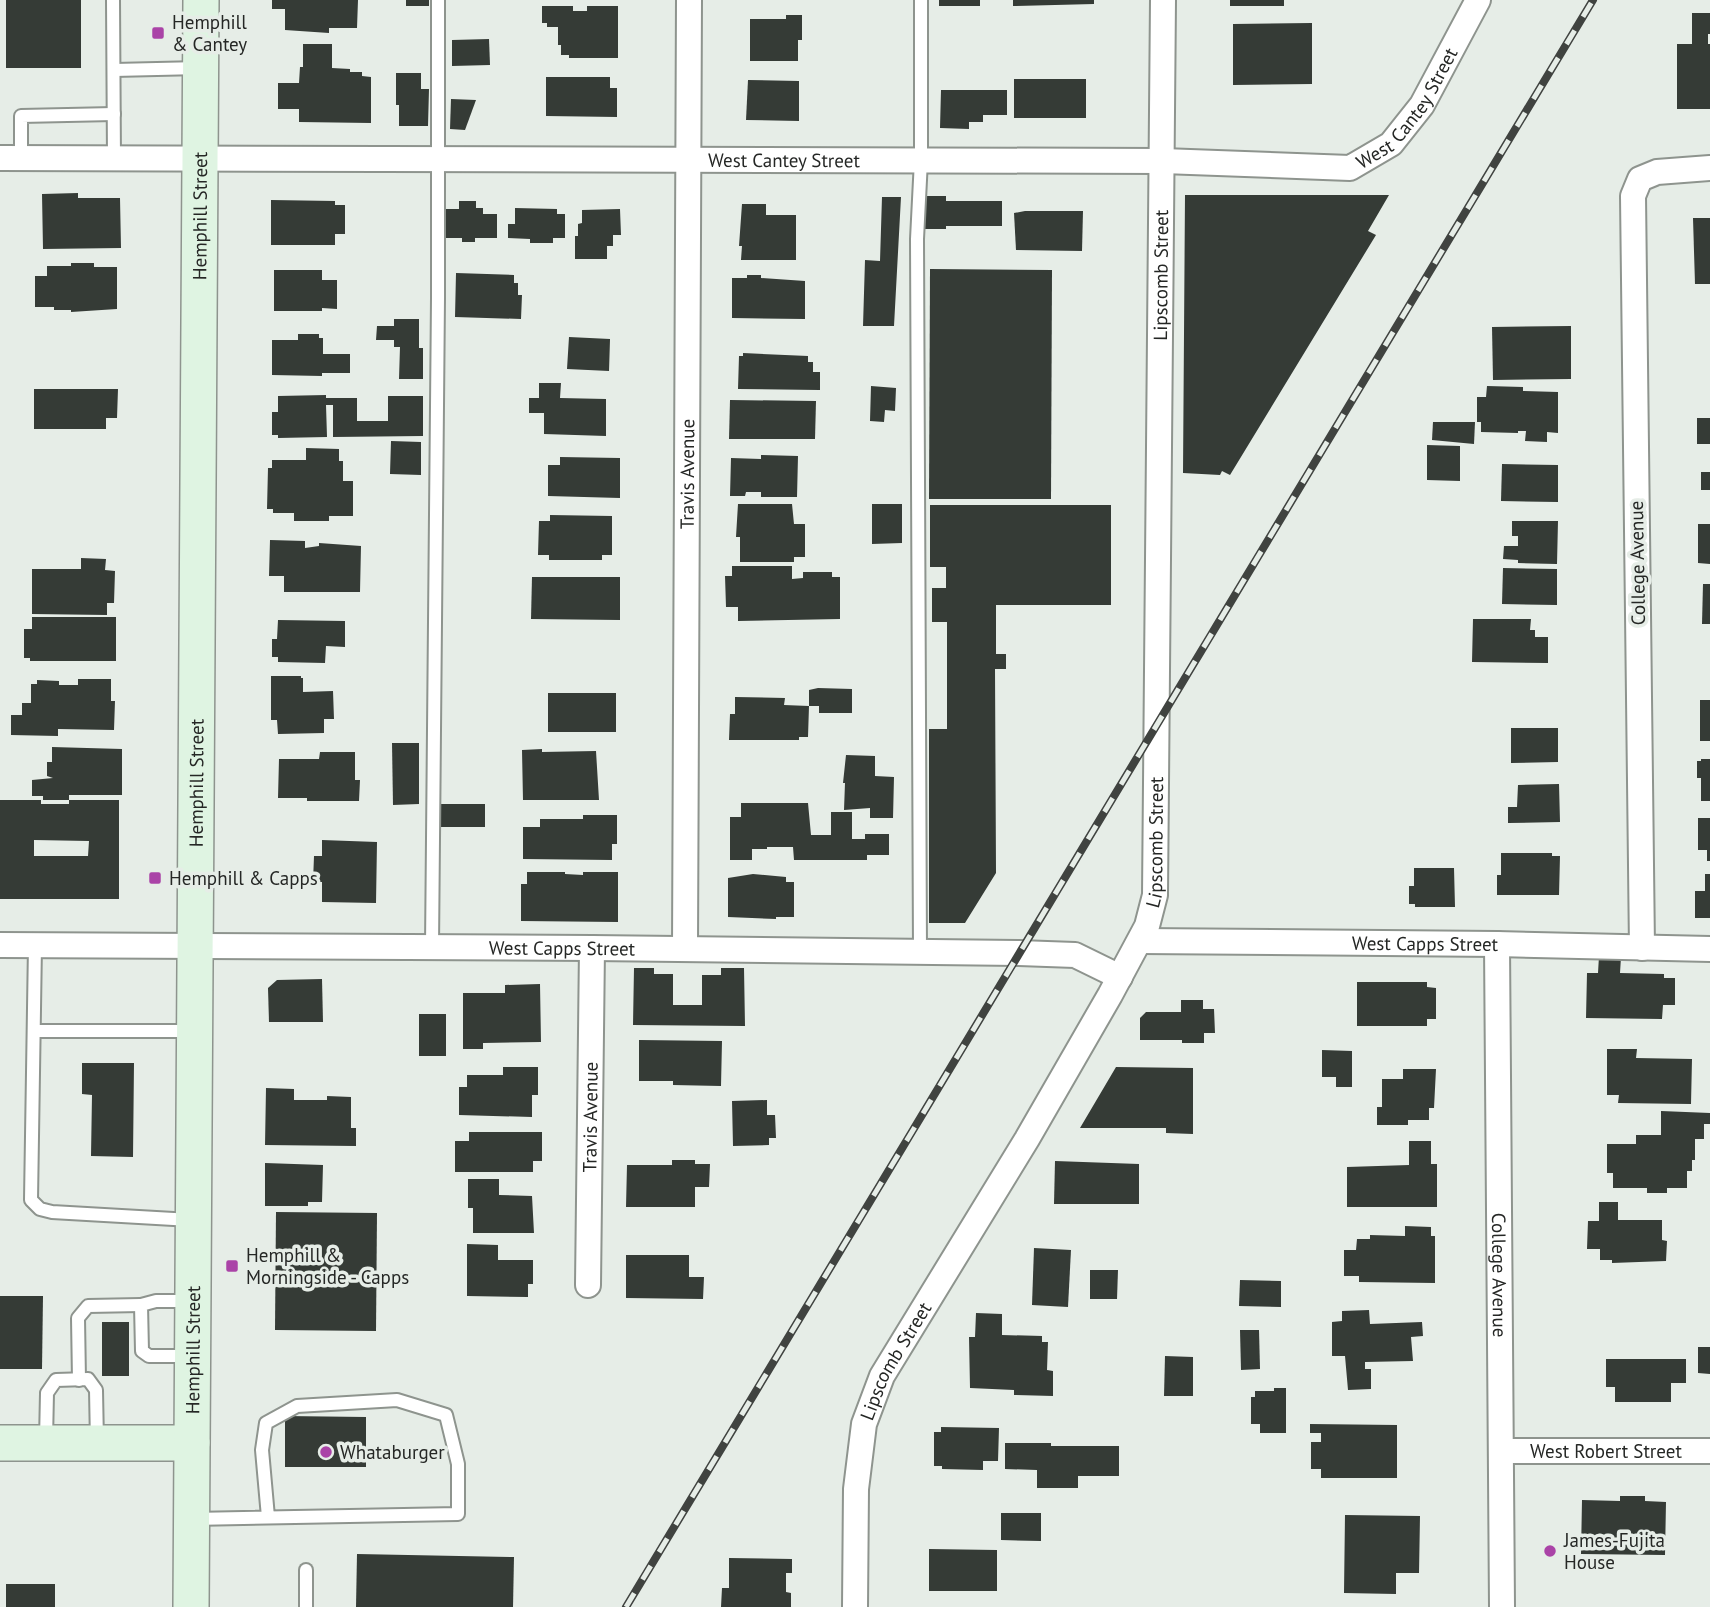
<svg xmlns="http://www.w3.org/2000/svg" width="1710" height="1607" viewBox="0 0 1710 1607" font-family="'PT Sans',sans-serif">
<style>
.building{fill:#353b36;fill-rule:evenodd}
.lines{fill:none;stroke-linecap:round;stroke-linejoin:round}
.lane-casing{stroke:#8e948e;stroke-width:16}
.street-casing{stroke:#8e948e;stroke-width:28}
.secondary-casing{stroke:#8e948e;stroke-width:38}
.lane{stroke:#fff;stroke-width:12}
.street{stroke:#fff;stroke-width:24}
.secondary{stroke:#dff4e2;stroke-width:35}
.rail-casing{stroke:#404340;stroke-width:8}
.rail{stroke:#e6ede7;stroke-width:5;stroke-dasharray:16;stroke-linecap:butt}
.poi-dot{fill:#aa43a7;stroke:#e6ede7;stroke-width:2.5}
.labels{text-anchor:middle;stroke-width:7;stroke-linejoin:round;paint-order:stroke}
.poi-label{font-size:19px;fill:#252725;stroke:#e6ede7;text-anchor:start}
.street-label{font-size:19px;fill:#252725;stroke:#e6ede7}
</style>
<rect width="100%" height="100%" fill="#e6ede7"/>
<g class="building">
<rect x="6" y="0" width="75" height="68"/>
<path d="M272,0H358L357,28H329V33L285,30V9H272Z"/>
<rect x="406" y="0" width="23" height="6"/>
<rect x="939" y="0" width="41" height="6"/>
<path d="M1013,0H1094V4L1013,6Z"/>
<rect x="1230" y="0" width="54" height="6"/>
<path d="M542,6H573V11H587V6H618V58H569V55H561V45H558V27H547V23H542Z"/>
<path d="M1692,13H1710V34H1708V44H1710V109H1677V44H1692Z"/>
<path d="M786,15H802V40H798V61H750V19H786Z"/>
<path d="M1312,23V84L1233,85V24Z"/>
<path d="M489,39L490,65L452,66V40Z"/>
<path d="M303,44H332V68L350,69V72H362V76L371,77V123L299,122V109H278V83H299L300,67H303Z"/>
<path d="M396,73H421V89H429L428,126H399V105H396Z"/>
<path d="M546,77H610V88H617V117L546,116Z"/>
<rect x="1014" y="79" width="72" height="39"/>
<path d="M748,80L799,81V121L746,120Z"/>
<path d="M941,90H1007V115H983V122H969V129L940,128Z"/>
<path d="M451,99L476,100L465,130L450,129Z"/>
<path d="M78,193V198H120L121,248L43,249L42,194Z"/>
<path d="M1185,195H1389L1368,231L1376,235L1230,475L1222,471L1220,475L1183,473Z"/>
<path d="M924,196H946V201H1002V226H946V229H922Z"/>
<path d="M882,197H901L894,326H863L865,260L880,261Z"/>
<path d="M271,200L335,201V205H345V234H335V245H271Z"/>
<path d="M459,201H476V208H483V214H497V238H475V242H462V238H444L445,209H459Z"/>
<path d="M742,204H766V215H796V260H741L742,246H739Z"/>
<path d="M515,208L557,209V214H565V238H553V243H530V239L508,238V224H515Z"/>
<path d="M620,209L621,235H613V246H607V259H575V236H578V224L582,223V210Z"/>
<path d="M1025,211H1083L1082,251L1016,250L1014,213Z"/>
<path d="M1693,218H1710V284H1695Z"/>
<path d="M71,263H94V267H117V309L71,312V310H54V307H35V276H47V266H71Z"/>
<path d="M930,269L1052,270L1051,499H929Z"/>
<path d="M274,270H322V280H337V309L322,308V311H274Z"/>
<path d="M456,273L514,275V283H518V295H522L521,319L455,317Z"/>
<path d="M747,275H761V278L805,281V319L732,318V278H747Z"/>
<path d="M394,319H419V348H423V379H399L400,347H394V340H376L377,326H394Z"/>
<path d="M1571,326V379L1493,380L1492,327Z"/>
<path d="M298,334H319V338H323V354H350V373H322V376L272,375V340H298Z"/>
<path d="M569,337L610,339L609,371L567,369Z"/>
<path d="M743,353L808,356V362H813V372H820V390L738,389L739,356H743Z"/>
<path d="M539,383H561L560,398L606,399V436L544,434V413H529V398H539Z"/>
<path d="M871,386L896,388L895,411L885,410L884,422L870,421Z"/>
<path d="M1487,386L1523,387V391L1558,392V433L1547,432V442L1525,441L1526,431H1518V433L1481,432V422H1477V397H1486Z"/>
<path d="M34,389H118L117,418H106V429H34Z"/>
<path d="M326,395V398H357V421H388V396H423V436L333,437V405H326L327,437L278,438V435H272V412H278V396Z"/>
<path d="M730,400L816,401L815,439H729Z"/>
<rect x="1697" y="418" width="13" height="26"/>
<path d="M1433,422H1475L1474,444L1432,440Z"/>
<path d="M391,441L421,442V475L390,474Z"/>
<path d="M1427,445L1460,446V481L1427,480Z"/>
<path d="M306,448L339,449V461H343V481H353V516H329V521H294V513H273V509H267L268,468H272V460H306Z"/>
<path d="M761,455L798,456L797,497H761V492H746L745,496H730L731,458L761,459Z"/>
<path d="M560,457L620,458V498L548,496V465H560Z"/>
<path d="M1502,464L1558,465V502L1501,501Z"/>
<rect x="1701" y="472" width="9" height="18"/>
<path d="M738,504H792L794,524H805V557H794V562H740V537H736Z"/>
<path d="M872,504H902V543L872,544Z"/>
<path d="M930,505H1111V605H996V654H1006V669H995L996,873L965,923H929V729H947V622H932V588H946V567H930Z"/>
<path d="M550,515L612,516V555H602V560H549V555H538L539,521H550Z"/>
<path d="M1512,521H1558L1557,564L1518,563V560L1503,559L1504,546H1518V536H1512Z"/>
<path d="M1698,524H1710V564L1698,563Z"/>
<path d="M270,540L305,541V548L319,546V543L361,546L360,592H284V576H269Z"/>
<path d="M81,558L106,559L105,570L115,571L114,603H107V615L32,614V569H81Z"/>
<path d="M732,566H792V579L803,578V572H832V577H840V619L738,621V607H726L725,576H732Z"/>
<path d="M1503,568L1557,569V605L1502,604Z"/>
<path d="M532,577H620V620L531,619Z"/>
<path d="M1703,584H1710V624H1702Z"/>
<path d="M32,617H116V661H30V658H24V629H32Z"/>
<path d="M1473,619H1531L1530,630H1535V637H1548V663L1472,662Z"/>
<path d="M278,620L345,621V647L326,646L325,663L278,662V657H272V639H277Z"/>
<path d="M271,676H301V678H303V692L333,691L334,719H324V733L278,734L277,720H271Z"/>
<path d="M78,679H111V701H115L114,730L58,729V736L11,735V715H22V703H31V684H37V680L59,681V685H78Z"/>
<path d="M818,688L852,689V713H819V706H809L808,737H799V740H729L730,714H735V697L785,698L784,705L809,706V690Z"/>
<rect x="548" y="693" width="68" height="39"/>
<rect x="1700" y="700" width="10" height="41"/>
<path d="M1511,728H1558V762L1511,763Z"/>
<path d="M392,743H419V804L393,805Z"/>
<path d="M52,747L122,749V795H69V800H43V796H32V780L53,778L47,776V762H52Z"/>
<path d="M542,749V752L596,751L599,800H523L522,750Z"/>
<path d="M320,752H355V780H360L359,801H307V798H278L279,759H319Z"/>
<path d="M846,755L875,756V776L894,777L893,818H870V808L844,810L845,783H843Z"/>
<path d="M1701,759H1710V801H1701V778H1697V761H1701Z"/>
<path d="M1559,784L1560,822L1508,823V807H1517L1518,785Z"/>
<path d="M0,800H41V804H69V800H119V899H0ZM34,840L89,841L88,856H34Z"/>
<path d="M741,803H808L811,835H831V812H852V839H865V834H889V855H867V860H794L793,847H767V849H752V860H730V817H741Z"/>
<rect x="440" y="804" width="45" height="23"/>
<path d="M583,815H617V844H612V860L523,859V827H540V819H583Z"/>
<path d="M1698,818H1710V861H1707V850H1698Z"/>
<path d="M322,840L377,842L376,903L322,902V882H313L314,856H322Z"/>
<path d="M1501,853H1552V856H1560L1559,895H1497V875H1501Z"/>
<path d="M1414,868H1454L1455,907H1415V904H1409V886H1414Z"/>
<path d="M527,872H565V874L583,875V872H618V922L521,921V884H527Z"/>
<path d="M753,874L786,877V882H794V917H776V919L728,917V878Z"/>
<path d="M1705,874H1710V918H1695V891H1705Z"/>
<path d="M1599,956L1621,957L1620,973L1664,974V978H1675V1005H1663L1662,1019L1586,1018L1587,973H1598Z"/>
<path d="M634,968H654V974H673V1005H702V975H721V968H744L745,1026L633,1025Z"/>
<path d="M322,979L323,1022H269L268,988L277,980Z"/>
<path d="M1357,982H1427V987L1436,988V1019H1427V1026H1357Z"/>
<path d="M540,984L541,1042L483,1043V1049H463V993H505V985Z"/>
<path d="M1181,1000H1203V1009H1214L1215,1033H1204V1043H1182V1040H1140V1018L1146,1012H1181Z"/>
<rect x="419" y="1014" width="27" height="42"/>
<path d="M639,1040L722,1041L721,1086L673,1085V1081H639Z"/>
<path d="M1607,1049H1637L1636,1058L1692,1059L1691,1104L1618,1103L1619,1095H1607Z"/>
<path d="M1322,1050L1352,1051V1087H1336V1077H1322Z"/>
<path d="M82,1063H134L133,1157L91,1156L92,1095L82,1094Z"/>
<path d="M503,1067H538V1095H532V1117L459,1115V1087H467V1075H503Z"/>
<path d="M1116,1067L1193,1068V1134L1166,1133V1128H1080Z"/>
<path d="M1403,1069H1436L1434,1108H1429V1120H1408V1125H1377V1107H1382V1079H1403Z"/>
<path d="M266,1088L294,1089V1100H327V1096L351,1097V1128H356V1146L265,1145Z"/>
<path d="M767,1100V1115H775L776,1138H769V1145L733,1146L732,1101Z"/>
<path d="M1661,1111L1710,1113V1124H1704V1139H1695V1160H1692V1171H1687V1188H1667V1193H1647V1188H1613V1173H1607V1144H1636V1135H1661Z"/>
<path d="M469,1132H542V1161H533V1172H455V1141H469Z"/>
<path d="M1409,1141H1431V1164H1437V1207H1347V1167L1409,1165Z"/>
<path d="M672,1160H695V1164H710L709,1187H695V1207H626L627,1165H672Z"/>
<path d="M1055,1161L1139,1164V1204H1054Z"/>
<path d="M265,1163L323,1165L322,1202H308V1206H265Z"/>
<path d="M468,1179H499V1195L532,1196L534,1233H473V1208H468Z"/>
<path d="M1599,1202H1618V1220H1662V1240L1667,1241L1666,1261L1612,1263V1260H1600V1249H1587L1588,1221H1599Z"/>
<path d="M276,1212L377,1213L376,1331L275,1330Z"/>
<path d="M1405,1226L1431,1227V1236H1435V1283L1359,1282V1276H1344V1250H1356L1357,1239H1370V1235L1405,1236Z"/>
<path d="M467,1244L498,1245V1260H533V1284H528V1297L467,1296Z"/>
<path d="M1034,1248L1071,1250L1068,1307L1032,1305Z"/>
<path d="M626,1255H689V1277H704L703,1299L626,1298Z"/>
<path d="M1090,1270H1118L1117,1299H1090Z"/>
<path d="M1240,1280L1281,1281V1307L1239,1306Z"/>
<path d="M0,1296H43L42,1369H0Z"/>
<path d="M1369,1310L1370,1324L1422,1322L1423,1336L1411,1337L1413,1361L1365,1362V1369H1371V1389L1348,1390L1345,1356H1332V1322L1342,1321V1311Z"/>
<path d="M976,1313L1002,1314V1335L1042,1336V1342H1048L1047,1370L1053,1371V1396L1014,1395V1390L970,1388L969,1337H975Z"/>
<rect x="102" y="1322" width="27" height="54"/>
<path d="M1240,1330H1259L1260,1369L1241,1370Z"/>
<path d="M1698,1347H1710V1374L1698,1373Z"/>
<path d="M1165,1356L1193,1357V1396H1164Z"/>
<path d="M1606,1359H1686V1383H1671V1402H1615V1387H1606Z"/>
<path d="M1274,1388H1286V1433H1260V1424H1251V1397H1255V1391H1274Z"/>
<path d="M285,1416L366,1417V1467H285Z"/>
<path d="M1310,1424L1397,1425V1478H1321V1469H1311V1442H1321V1433H1310Z"/>
<path d="M941,1427L999,1428L998,1461H983V1470L942,1469V1466H934V1432H941Z"/>
<path d="M1005,1443H1051V1446H1119V1476H1078V1488H1037V1470L1005,1469Z"/>
<path d="M1620,1496H1645V1501L1666,1502L1665,1555L1581,1554L1582,1500L1620,1501Z"/>
<path d="M1001,1513H1041V1541L1001,1540Z"/>
<path d="M1345,1515L1420,1516L1419,1573H1396V1594L1344,1593Z"/>
<path d="M929,1549L997,1550V1591H929Z"/>
<path d="M357,1554L514,1557L513,1607H356Z"/>
<path d="M729,1558L792,1559V1573H786V1592L791,1593V1607H721L722,1588H729Z"/>
<rect x="6" y="1584" width="49" height="23"/>
</g>
<g class="lines">
<g class="lane-casing">
<g id="lane">
<path d="M113,0L114,159"/>
<path d="M114,70L200,68"/>
<path d="M21,158V116L114,114"/>
<path d="M35,945L31,1200L40,1209L52,1212L191,1220"/>
<path d="M432,947L438,298V0"/>
<path d="M920,952L917,239L921,160V0"/>
<path d="M34,1031H191"/>
<path d="M189,1356H149L142,1351L141,1305L156,1301H192"/>
<path d="M79,1380L78,1318L88,1306L141,1305"/>
<path d="M46,1440L47,1393L56,1380L88,1379L96,1390L97,1443"/>
<path d="M192,1519L458,1514V1464L446,1415L397,1400L297,1406L266,1423L262,1450L268,1517"/>
<path d="M306,1570V1607"/>
</g>
</g>
<g class="street-casing">
<g id="street">
<path id="s1" d="M0,158L1163,161L1350,168L1391,144L1422,105L1478,0"/>
<path id="s2" d="M1140,941L1497,944L1710,949"/>
<path id="s3" d="M1497,944L1502,1607"/>
<path id="s4" d="M0,945L592,948L1019,953L1075,955L1120,977"/>
<path id="s5" d="M685,948L689,0"/>
<path d="M1642,948L1633,196L1640,179L1657,172L1710,168"/>
<path id="s6" d="M588,1285L592,948"/>
<path id="s7" d="M1501,1451H1710"/>
<path id="s8" d="M855,1607L856,1489L864,1424L882,1376L1027,1139L1110,995L1147,926L1155,895L1163,0"/>
</g>
</g>
<g class="secondary-casing">
<g id="secondary">
<path d="M0,1443H192"/>
<path id="s9" d="M191,1607L201,0"/>
</g>
</g>
<use href="#lane" class="lane"/>
<use href="#street" class="street"/>
<use href="#secondary" class="secondary"/>
<g class="rail-casing">
<path id="rail" d="M626,1607L1593,0"/>
</g>
<use href="#rail" class="rail"/>
</g>
<g class="poi-dot">
<rect x="151" y="26" width="14" height="14" rx="3.5"/>
<rect x="148" y="871" width="14" height="14" rx="3.5"/>
<rect x="225" y="1259" width="14" height="14" rx="3.5"/>
<circle cx="326" cy="1452" r="7"/>
<circle cx="1550" cy="1551" r="7"/>
</g>
<g class="labels">
<g class="poi-label">
<text x="172" y="29">Hemphill<tspan x="172" dy="22">&amp; Cantey</tspan></text>
<text x="169" y="885">Hemphill &amp; Capps</text>
<text x="246" y="1262">Hemphill &amp;<tspan x="246" dy="22">Morningside - Capps</tspan></text>
<text x="340" y="1459">Whataburger</text>
<text x="1564" y="1547">James-Fujita<tspan x="1564" dy="22">House</tspan></text>
</g>
<g class="street-label">
<text dy="7" stroke="none"><textPath href="#s1" startOffset="1435">West Cantey Street</textPath></text>
<text dy="7" stroke="none"><textPath href="#s1" startOffset="784">West Cantey Street</textPath></text>
<text dy="7" stroke="none"><textPath href="#s9" startOffset="1391">Hemphill Street</textPath></text>
<text dy="7" stroke="none"><textPath href="#s8" startOffset="1409">Lipscomb Street</textPath></text>
<text dy="7" stroke="none"><textPath href="#s5" startOffset="474">Travis Avenue</textPath></text>
<text transform="translate(1637 563) rotate(-91)" y="7">College Avenue</text>
<text dy="7" stroke="none"><textPath href="#s9" startOffset="824">Hemphill Street</textPath></text>
<text dy="7" stroke="none"><textPath href="#s8" startOffset="842">Lipscomb Street</textPath></text>
<text dy="7" stroke="none"><textPath href="#s2" startOffset="285">West Capps Street</textPath></text>
<text dy="7" stroke="none"><textPath href="#s4" startOffset="562">West Capps Street</textPath></text>
<text dy="7" stroke="none"><textPath href="#s6" startOffset="168">Travis Avenue</textPath></text>
<text dy="7" stroke="none"><textPath href="#s3" startOffset="331">College Avenue</textPath></text>
<text dy="7" stroke="none"><textPath href="#s9" startOffset="257">Hemphill Street</textPath></text>
<text dy="7" stroke="none"><textPath href="#s8" startOffset="254">Lipscomb Street</textPath></text>
<text dy="7" stroke="none"><textPath href="#s7" startOffset="105">West Robert Street</textPath></text>
</g>
</g>
</svg>
